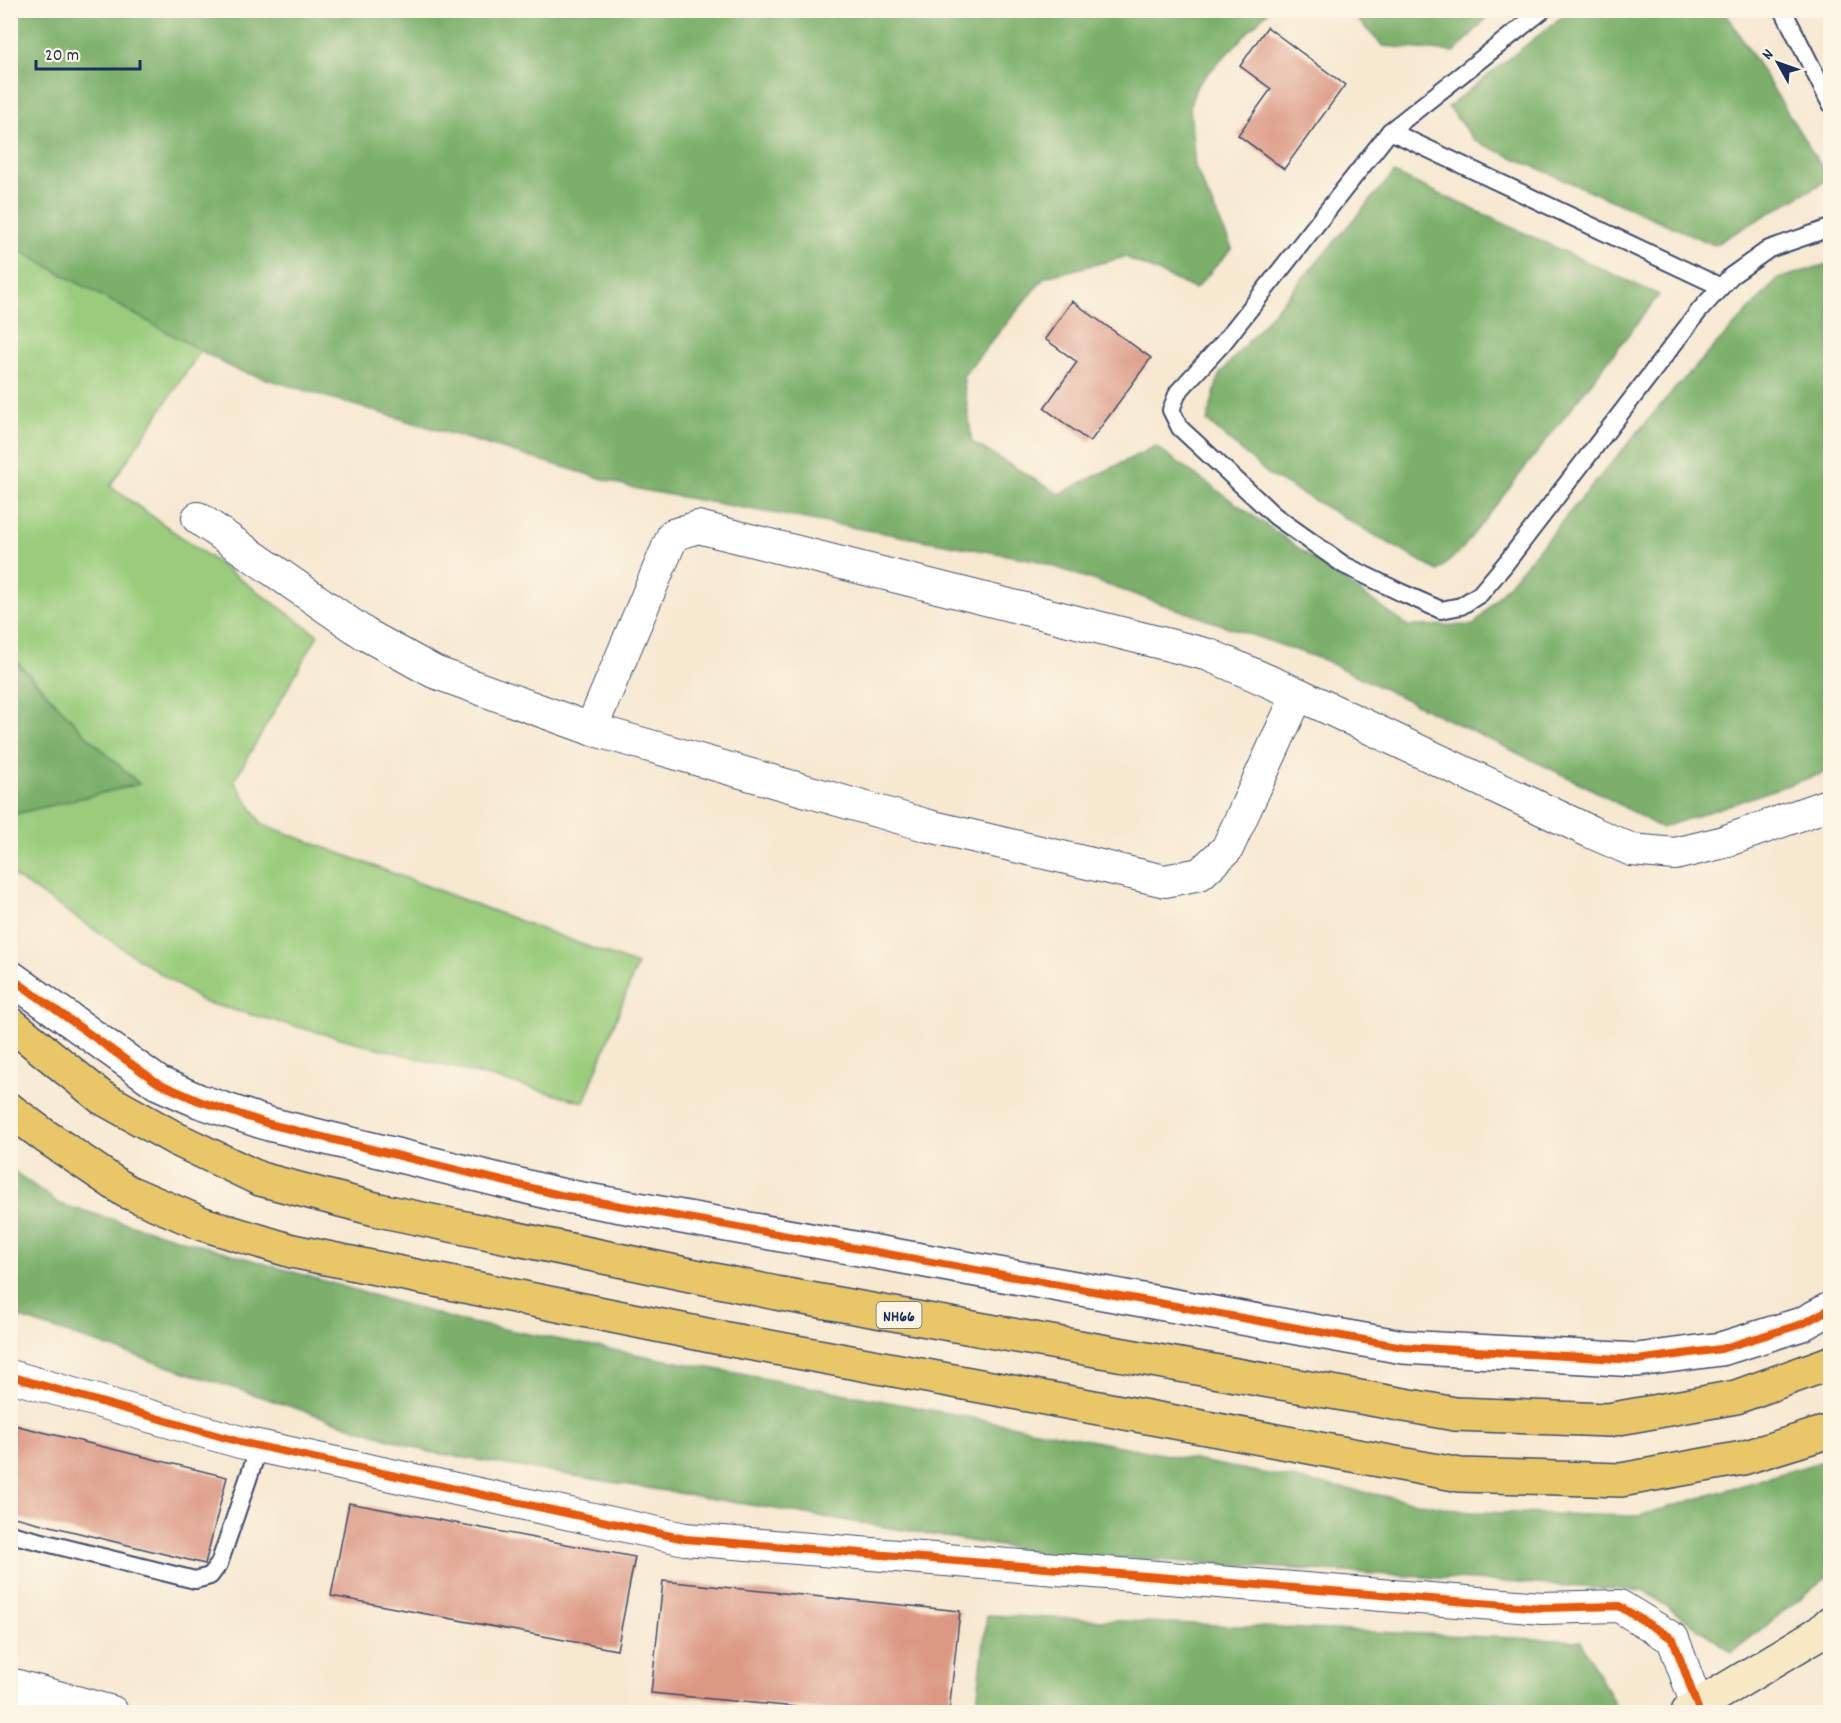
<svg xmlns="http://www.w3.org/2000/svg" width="1841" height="1723" viewBox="0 0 1841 1723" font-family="Dekko,sans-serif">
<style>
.green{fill:#9acc7b;stroke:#5a7e6c;stroke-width:1.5}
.forest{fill:#7bb06b;stroke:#4b7064;stroke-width:1.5}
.building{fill:#db9883}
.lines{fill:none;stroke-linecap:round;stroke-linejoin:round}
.service-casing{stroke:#3c4b6f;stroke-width:20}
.minor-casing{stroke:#3c4b6f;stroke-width:34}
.tertiary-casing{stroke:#3c4b6f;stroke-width:36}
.secondary-casing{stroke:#3c4b6f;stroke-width:36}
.trunk-casing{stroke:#3c4b6f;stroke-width:36}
.service{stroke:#fff;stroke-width:16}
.minor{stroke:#fff;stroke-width:32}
.tertiary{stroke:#fff;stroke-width:33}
.secondary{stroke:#f6e9c3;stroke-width:33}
.trunk{stroke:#e9c769;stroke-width:33}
.cycleway-casing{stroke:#fcf5e5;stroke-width:11}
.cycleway{stroke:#e8590c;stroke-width:8}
.labels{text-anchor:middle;stroke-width:4.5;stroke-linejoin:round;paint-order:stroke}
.shield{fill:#fcf5e5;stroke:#5e6a86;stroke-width:1.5}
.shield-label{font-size:16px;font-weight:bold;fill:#1b2f5e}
</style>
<rect width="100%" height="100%" fill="#fcf5e5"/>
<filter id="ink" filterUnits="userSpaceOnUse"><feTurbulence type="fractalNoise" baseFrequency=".0167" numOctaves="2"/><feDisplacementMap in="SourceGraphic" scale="12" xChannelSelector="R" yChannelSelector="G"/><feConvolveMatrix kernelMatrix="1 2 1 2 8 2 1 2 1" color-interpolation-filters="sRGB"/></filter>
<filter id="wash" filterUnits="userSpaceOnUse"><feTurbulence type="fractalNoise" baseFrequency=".008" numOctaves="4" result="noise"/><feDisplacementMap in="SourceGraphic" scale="24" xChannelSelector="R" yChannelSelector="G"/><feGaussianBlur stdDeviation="1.35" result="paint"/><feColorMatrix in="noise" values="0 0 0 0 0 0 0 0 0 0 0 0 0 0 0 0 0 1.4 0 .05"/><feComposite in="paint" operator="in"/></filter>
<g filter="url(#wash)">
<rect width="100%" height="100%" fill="#f7e8d0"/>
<path class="green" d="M11,246L201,350L110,486L318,635L234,781L262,824L637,965L584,1102L203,1002L11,874V815L139,784L85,734L11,655Z"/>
<g class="forest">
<path d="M10,11H1268L1197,85L1190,105L1195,167L1232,248L1195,289L1125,257L1045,277L963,376L972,442L1059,494L1155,446L1408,626L1474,625L1670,394L1778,279L1830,263V771L1661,828L1588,787L1324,660L1035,560L637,489L236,370L11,246Z"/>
<path d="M1349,11H1493L1455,52L1383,46Z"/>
<path d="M1569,11L1718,10L1726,13L1829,179L1714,245L1475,141L1448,107Z"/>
<path d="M1394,173L1659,295L1462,549L1438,571L1269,475L1207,421L1219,375Z"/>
<path d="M10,655L85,734L139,784L11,815Z"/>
<path d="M11,1169L60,1204L461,1321L1469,1512L1639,1516L1830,1459V1575L1732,1652L1645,1591L1043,1553L429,1452L11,1315Z"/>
<path d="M987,1615L1581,1641L1618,1711L1612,1712H976Z"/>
</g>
<g id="blocks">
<g class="building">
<path d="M1267,27L1345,85L1284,169L1238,135L1271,89L1240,66Z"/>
<path d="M1072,301L1151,358L1090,442L1044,408L1077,362L1045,339Z"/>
<path d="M10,1424L227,1477L205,1564L10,1516Z"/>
<path d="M349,1503L635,1557L617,1650L331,1596Z"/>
<path d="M663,1581L960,1611L949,1712H847L651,1693Z"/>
</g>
</g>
</g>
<g filter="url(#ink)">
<use href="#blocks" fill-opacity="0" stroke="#3c4b6f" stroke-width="1.5"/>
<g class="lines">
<g class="service-casing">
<g id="service">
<path d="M1543,10L1390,131L1223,343L1178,392L1171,410L1180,428L1275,516L1344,565L1400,592L1441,610L1461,606L1480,594L1506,563L1699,311L1731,276L1769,249L1830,228"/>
<path d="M1783,10L1830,103"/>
<path d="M1390,131L1721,287"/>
<path d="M10,1534L195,1580L210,1576L219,1564L259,1447"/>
</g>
</g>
<g class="minor-casing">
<g id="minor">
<path d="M198,518L365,634L434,672L591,729L929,826L1165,881L1200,874L1227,849L1298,694"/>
<path d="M591,729L673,535L698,527L1209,655L1298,694L1591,832L1632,850L1675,854L1720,843L1830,804"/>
<path d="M10,1376L240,1442L685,1539L1542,1608L1619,1606L1673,1639L1698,1708"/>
<path d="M10,1684L112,1712"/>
</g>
</g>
<g class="tertiary-casing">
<path id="tertiary" d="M10,977L158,1083L199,1101L269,1124L560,1195L1403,1347L1637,1360L1721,1349L1802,1324L1830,1309"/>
</g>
<g class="secondary-casing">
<path id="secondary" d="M1688,1712L1821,1632L1830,1623"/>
</g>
<g class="trunk-casing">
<g id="trunk">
<path d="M10,1023L101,1097L176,1139L260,1179L379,1210L776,1293L1455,1414L1608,1420L1736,1397L1830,1363"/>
<path d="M10,1110L45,1136L126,1191L203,1224L292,1251L716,1337L1460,1475L1621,1480L1743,1458L1830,1431"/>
</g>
</g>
<use href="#service" class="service"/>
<use href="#minor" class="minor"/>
<use href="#tertiary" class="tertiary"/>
<use href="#secondary" class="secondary"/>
<use href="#trunk" class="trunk"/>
<g class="cycleway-casing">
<g id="cycleway">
<path d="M10,977L158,1083L199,1101L269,1124L560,1195L1403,1347L1637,1360L1721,1349L1802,1324L1830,1309"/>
<path d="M10,1376L240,1442L685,1539L1542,1608L1619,1606L1673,1639L1698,1708"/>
</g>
</g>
<use href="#cycleway" class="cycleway"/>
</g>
</g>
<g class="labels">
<rect class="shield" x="876.5" y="1302" width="45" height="26" rx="4.5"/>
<g class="shield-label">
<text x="899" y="1321">NH66</text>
</g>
</g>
<rect width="1841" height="1723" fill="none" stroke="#fcf5e5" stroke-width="36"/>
<g transform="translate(1778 63) rotate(310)" stroke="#fcf5e5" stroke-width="4.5" paint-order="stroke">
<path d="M0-4.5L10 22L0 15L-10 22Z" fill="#1b2f5e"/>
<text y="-9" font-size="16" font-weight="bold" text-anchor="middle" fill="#1b2f5e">N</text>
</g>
<path d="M36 60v9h104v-9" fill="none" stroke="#1b2f5e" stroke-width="3"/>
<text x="45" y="60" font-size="18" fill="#1b2f5e" stroke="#fcf5e5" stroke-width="4.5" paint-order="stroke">20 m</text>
</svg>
